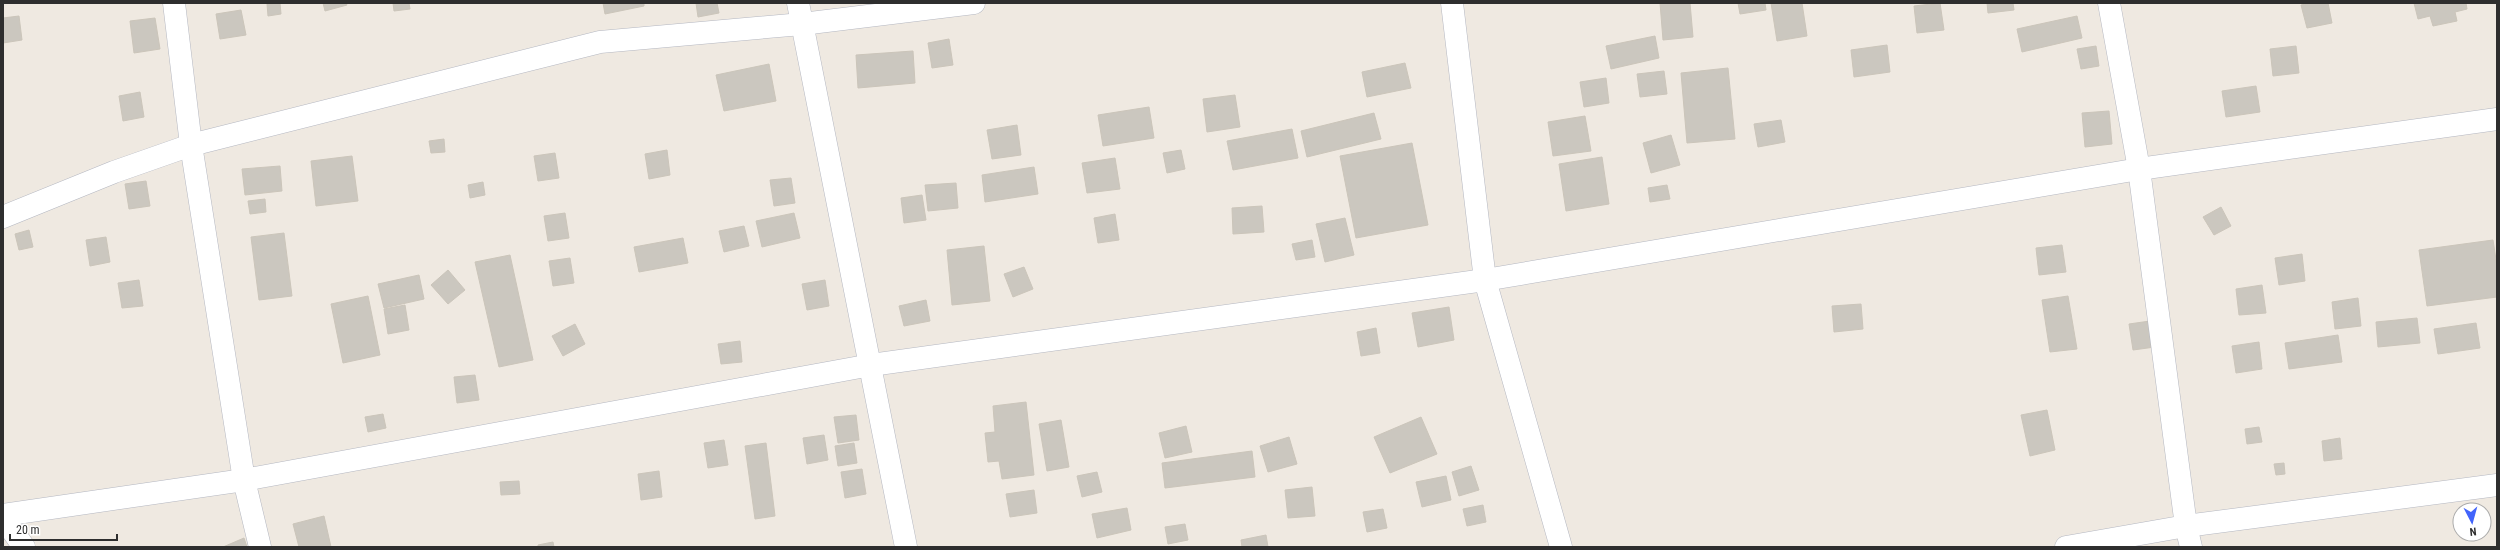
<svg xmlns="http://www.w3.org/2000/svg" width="2500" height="550" viewBox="0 0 2500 550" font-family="'Roboto Condensed',sans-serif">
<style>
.building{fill:#cbc7bf;stroke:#cbc5ba}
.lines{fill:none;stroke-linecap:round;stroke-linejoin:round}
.street-casing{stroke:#b4b7c1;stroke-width:23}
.secondary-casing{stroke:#b4b7c1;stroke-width:23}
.street{stroke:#fff;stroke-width:22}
.secondary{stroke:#fff;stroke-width:22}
</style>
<rect width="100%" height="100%" fill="#efe9e1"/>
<g class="building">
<path d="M280,3L281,14L268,16L267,4Z"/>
<path d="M323,3H346L347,5L325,11Z"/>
<path d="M393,3H409L410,9L394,11Z"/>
<path d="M603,3H644V6L605,14Z"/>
<path d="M696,3H717L719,13L698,17Z"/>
<path d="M1660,3H1690L1693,37L1663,40Z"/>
<path d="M1738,3H1765L1766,10L1740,14Z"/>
<path d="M1771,3H1802L1807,36L1777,41Z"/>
<path d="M1940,3L1944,30L1917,33L1914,6Z"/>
<path d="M1987,3H2013L2014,10L1988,13Z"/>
<path d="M2310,3H2328L2332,23L2307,28L2301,5Z"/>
<path d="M2414,3H2466L2467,9L2455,12L2457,21L2433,26L2430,16L2418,19Z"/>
<path d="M241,10L246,35L220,39L216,14Z"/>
<path d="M19,16L22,40L3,43V18Z"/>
<path d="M2077,16L2082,38L2022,52L2017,29Z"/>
<path d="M155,18L160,49L134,53L130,21Z"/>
<path d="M1655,36L1659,58L1611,69L1606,46Z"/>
<path d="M949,39L953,65L932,68L928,43Z"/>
<path d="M1887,45L1890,72L1854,77L1851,50Z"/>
<path d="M2096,46L2099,66L2081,69L2077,49Z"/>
<path d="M2296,46L2299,73L2273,76L2270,49Z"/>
<path d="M913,51L915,83L858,88L856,55Z"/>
<path d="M1405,63L1411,88L1367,97L1362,72Z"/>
<path d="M769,64L776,101L724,111L716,75Z"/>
<path d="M1728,68L1735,139L1687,143L1681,73Z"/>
<path d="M1664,71L1667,94L1640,97L1637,74Z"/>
<path d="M1606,78L1609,103L1584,107L1580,82Z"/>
<path d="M2256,86L2260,112L2226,117L2222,91Z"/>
<path d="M140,92L144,117L123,121L119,96Z"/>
<path d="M1235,95L1240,127L1207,132L1203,99Z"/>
<path d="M1149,107L1154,138L1103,146L1098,115Z"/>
<path d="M2109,111L2112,144L2085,147L2082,113Z"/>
<path d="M1374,113L1381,139L1307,157L1301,131Z"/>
<path d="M1585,116L1591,151L1553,156L1548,122Z"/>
<path d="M1781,120L1785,142L1758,147L1754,124Z"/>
<path d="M1017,125L1021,155L992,159L987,130Z"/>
<path d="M1292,129L1298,158L1233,170L1227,141Z"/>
<path d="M1671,135L1680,165L1651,173L1643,143Z"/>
<path d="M444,139L445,152L431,153L429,141Z"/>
<path d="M1412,143L1428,225L1356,238L1340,156Z"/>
<path d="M667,150L670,175L649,179L645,154Z"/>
<path d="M1181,150L1185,169L1167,173L1163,153Z"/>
<path d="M555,153L559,178L538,181L534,156Z"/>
<path d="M352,156L358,201L316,206L311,161Z"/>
<path d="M1602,157L1609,204L1566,211L1559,164Z"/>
<path d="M1115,158L1120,189L1087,193L1082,163Z"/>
<path d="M280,166L282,191L245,195L242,169Z"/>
<path d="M1034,167L1038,194L985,202L982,175Z"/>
<path d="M791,178L795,203L774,206L770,180Z"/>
<path d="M146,181L150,206L129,209L125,184Z"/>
<path d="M483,182L485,195L470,198L468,185Z"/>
<path d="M956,183L958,208L928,211L925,185Z"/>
<path d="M1667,185L1670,199L1650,202L1648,188Z"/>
<path d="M922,195L926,220L904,223L901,198Z"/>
<path d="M265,199L266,212L250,214L248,201Z"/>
<path d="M1262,206L1264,232L1233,234L1232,208Z"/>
<path d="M2221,207L2231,226L2214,235L2203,217Z"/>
<path d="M565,213L569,238L548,241L544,216Z"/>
<path d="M794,213L800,238L762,247L756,221Z"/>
<path d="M1115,214L1119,240L1098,243L1094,218Z"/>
<path d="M1345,218L1354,255L1325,262L1316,224Z"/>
<path d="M744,226L749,246L724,252L719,231Z"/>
<path d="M29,230L33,247L19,250L15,234Z"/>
<path d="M284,233L292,296L259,300L251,237Z"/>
<path d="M106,237L110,262L90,266L86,240Z"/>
<path d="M683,238L688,263L639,272L634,247Z"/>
<path d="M1312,240L1315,257L1296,260L1292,244Z"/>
<path d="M2493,240L2497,266V297L2427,306L2419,250Z"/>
<path d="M2062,245L2066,272L2039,275L2036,248Z"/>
<path d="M984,246L990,301L952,305L947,250Z"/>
<path d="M2302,254L2305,281L2279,285L2275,258Z"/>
<path d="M510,255L533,360L499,367L475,262Z"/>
<path d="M570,258L574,283L553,286L549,261Z"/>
<path d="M1024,267L1033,289L1013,297L1004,274Z"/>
<path d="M448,270L465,290L448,304L431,285Z"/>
<path d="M419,275L424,299L384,308L378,284Z"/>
<path d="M139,280L143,306L122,308L118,283Z"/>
<path d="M825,280L829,306L807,310L802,284Z"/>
<path d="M2262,285L2266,313L2239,315L2236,289Z"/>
<path d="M368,296L380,355L343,363L331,304Z"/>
<path d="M2068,296L2077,349L2050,352L2042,300Z"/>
<path d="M2358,298L2361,326L2335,329L2332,302Z"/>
<path d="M926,300L930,321L904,326L899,306Z"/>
<path d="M1861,304L1863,329L1834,332L1832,306Z"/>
<path d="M405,305L409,330L388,334L384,309Z"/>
<path d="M1449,307L1454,340L1418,347L1412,313Z"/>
<path d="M2417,318L2420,343L2378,347L2376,322Z"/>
<path d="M2150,321L2155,347L2133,350L2129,324Z"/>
<path d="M2476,323L2480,348L2438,354L2434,329Z"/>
<path d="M575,324L585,344L563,356L552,336Z"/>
<path d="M1376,328L1380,353L1361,356L1357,332Z"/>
<path d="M2338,335L2342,362L2289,369L2285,343Z"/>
<path d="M740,341L742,362L721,364L718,344Z"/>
<path d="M2259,342L2262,369L2236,373L2232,346Z"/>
<path d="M475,375L479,400L457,403L454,377Z"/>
<path d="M1026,402L1034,475L1002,479L999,461L988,462L985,433L995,432L993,406Z"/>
<path d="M2047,410L2055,450L2030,456L2021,415Z"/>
<path d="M383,414L386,428L368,432L365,417Z"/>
<path d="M856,415L859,440L838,443L834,417Z"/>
<path d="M1421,417L1437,454L1390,473L1374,437Z"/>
<path d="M1061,420L1069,467L1047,471L1039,424Z"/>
<path d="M1186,426L1192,452L1165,458L1159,433Z"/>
<path d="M2259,427L2262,442L2247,444L2245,429Z"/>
<path d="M824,435L828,460L807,464L803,438Z"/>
<path d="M1289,437L1297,464L1268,472L1260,446Z"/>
<path d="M2340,438L2342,459L2324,461L2322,441Z"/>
<path d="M724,440L728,465L708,468L704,443Z"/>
<path d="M766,443L775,516L755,519L745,446Z"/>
<path d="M854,443L857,463L838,466L835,446Z"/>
<path d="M1252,451L1255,477L1165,488L1162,463Z"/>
<path d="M2284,463L2285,474L2276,475L2274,464Z"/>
<path d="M1471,466L1479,490L1459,496L1452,472Z"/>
<path d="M862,469L866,494L845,498L841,472Z"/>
<path d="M659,471L662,497L641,500L638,474Z"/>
<path d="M1097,472L1102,492L1082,497L1077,476Z"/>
<path d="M1446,476L1451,500L1422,507L1416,482Z"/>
<path d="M519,481L520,494L501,495L500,482Z"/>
<path d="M1312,487L1315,516L1288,518L1285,490Z"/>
<path d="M1034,490L1037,513L1010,517L1006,494Z"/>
<path d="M1483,505L1486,522L1467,526L1463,509Z"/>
<path d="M1127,508L1131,530L1097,538L1092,514Z"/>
<path d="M1383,509L1387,528L1367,532L1363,512Z"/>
<path d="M324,516L331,547H299L293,524Z"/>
<path d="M1185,524L1188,540L1168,544L1165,527Z"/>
<path d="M1266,535L1268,547H1242L1241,540Z"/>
<path d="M244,538L247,547H223Z"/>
<path d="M553,542L554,547H538V545Z"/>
</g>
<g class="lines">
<g class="street-casing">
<g id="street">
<path d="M174,3L191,145L244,480L260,547"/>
<path d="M798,3L906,547"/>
<path d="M1452,3L1485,280L1561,547"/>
<path d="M2109,3L2139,169L2186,526L2191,547"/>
<path d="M3,217L114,172L191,145L600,42L802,24L974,3"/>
<path d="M3,515L244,480L871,365L1485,280L2139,169L2497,119"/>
<path d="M2066,547L2186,526L2497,485"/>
</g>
</g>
<g class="secondary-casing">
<path id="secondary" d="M3,518L24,547"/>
</g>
<use href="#street" class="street"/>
<use href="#secondary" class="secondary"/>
</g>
<rect width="2500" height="550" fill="none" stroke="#2e2e2e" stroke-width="8"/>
<g transform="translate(2472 522) rotate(174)"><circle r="19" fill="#ffffff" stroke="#ababab"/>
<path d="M0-3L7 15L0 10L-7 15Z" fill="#4264fb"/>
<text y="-6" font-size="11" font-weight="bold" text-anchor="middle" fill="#2e2e2e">N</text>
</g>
<path d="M10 534v6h107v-6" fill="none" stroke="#2e2e2e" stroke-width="2"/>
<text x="16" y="534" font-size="12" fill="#2e2e2e" stroke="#ffffff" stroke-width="3" paint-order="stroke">20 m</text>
</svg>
